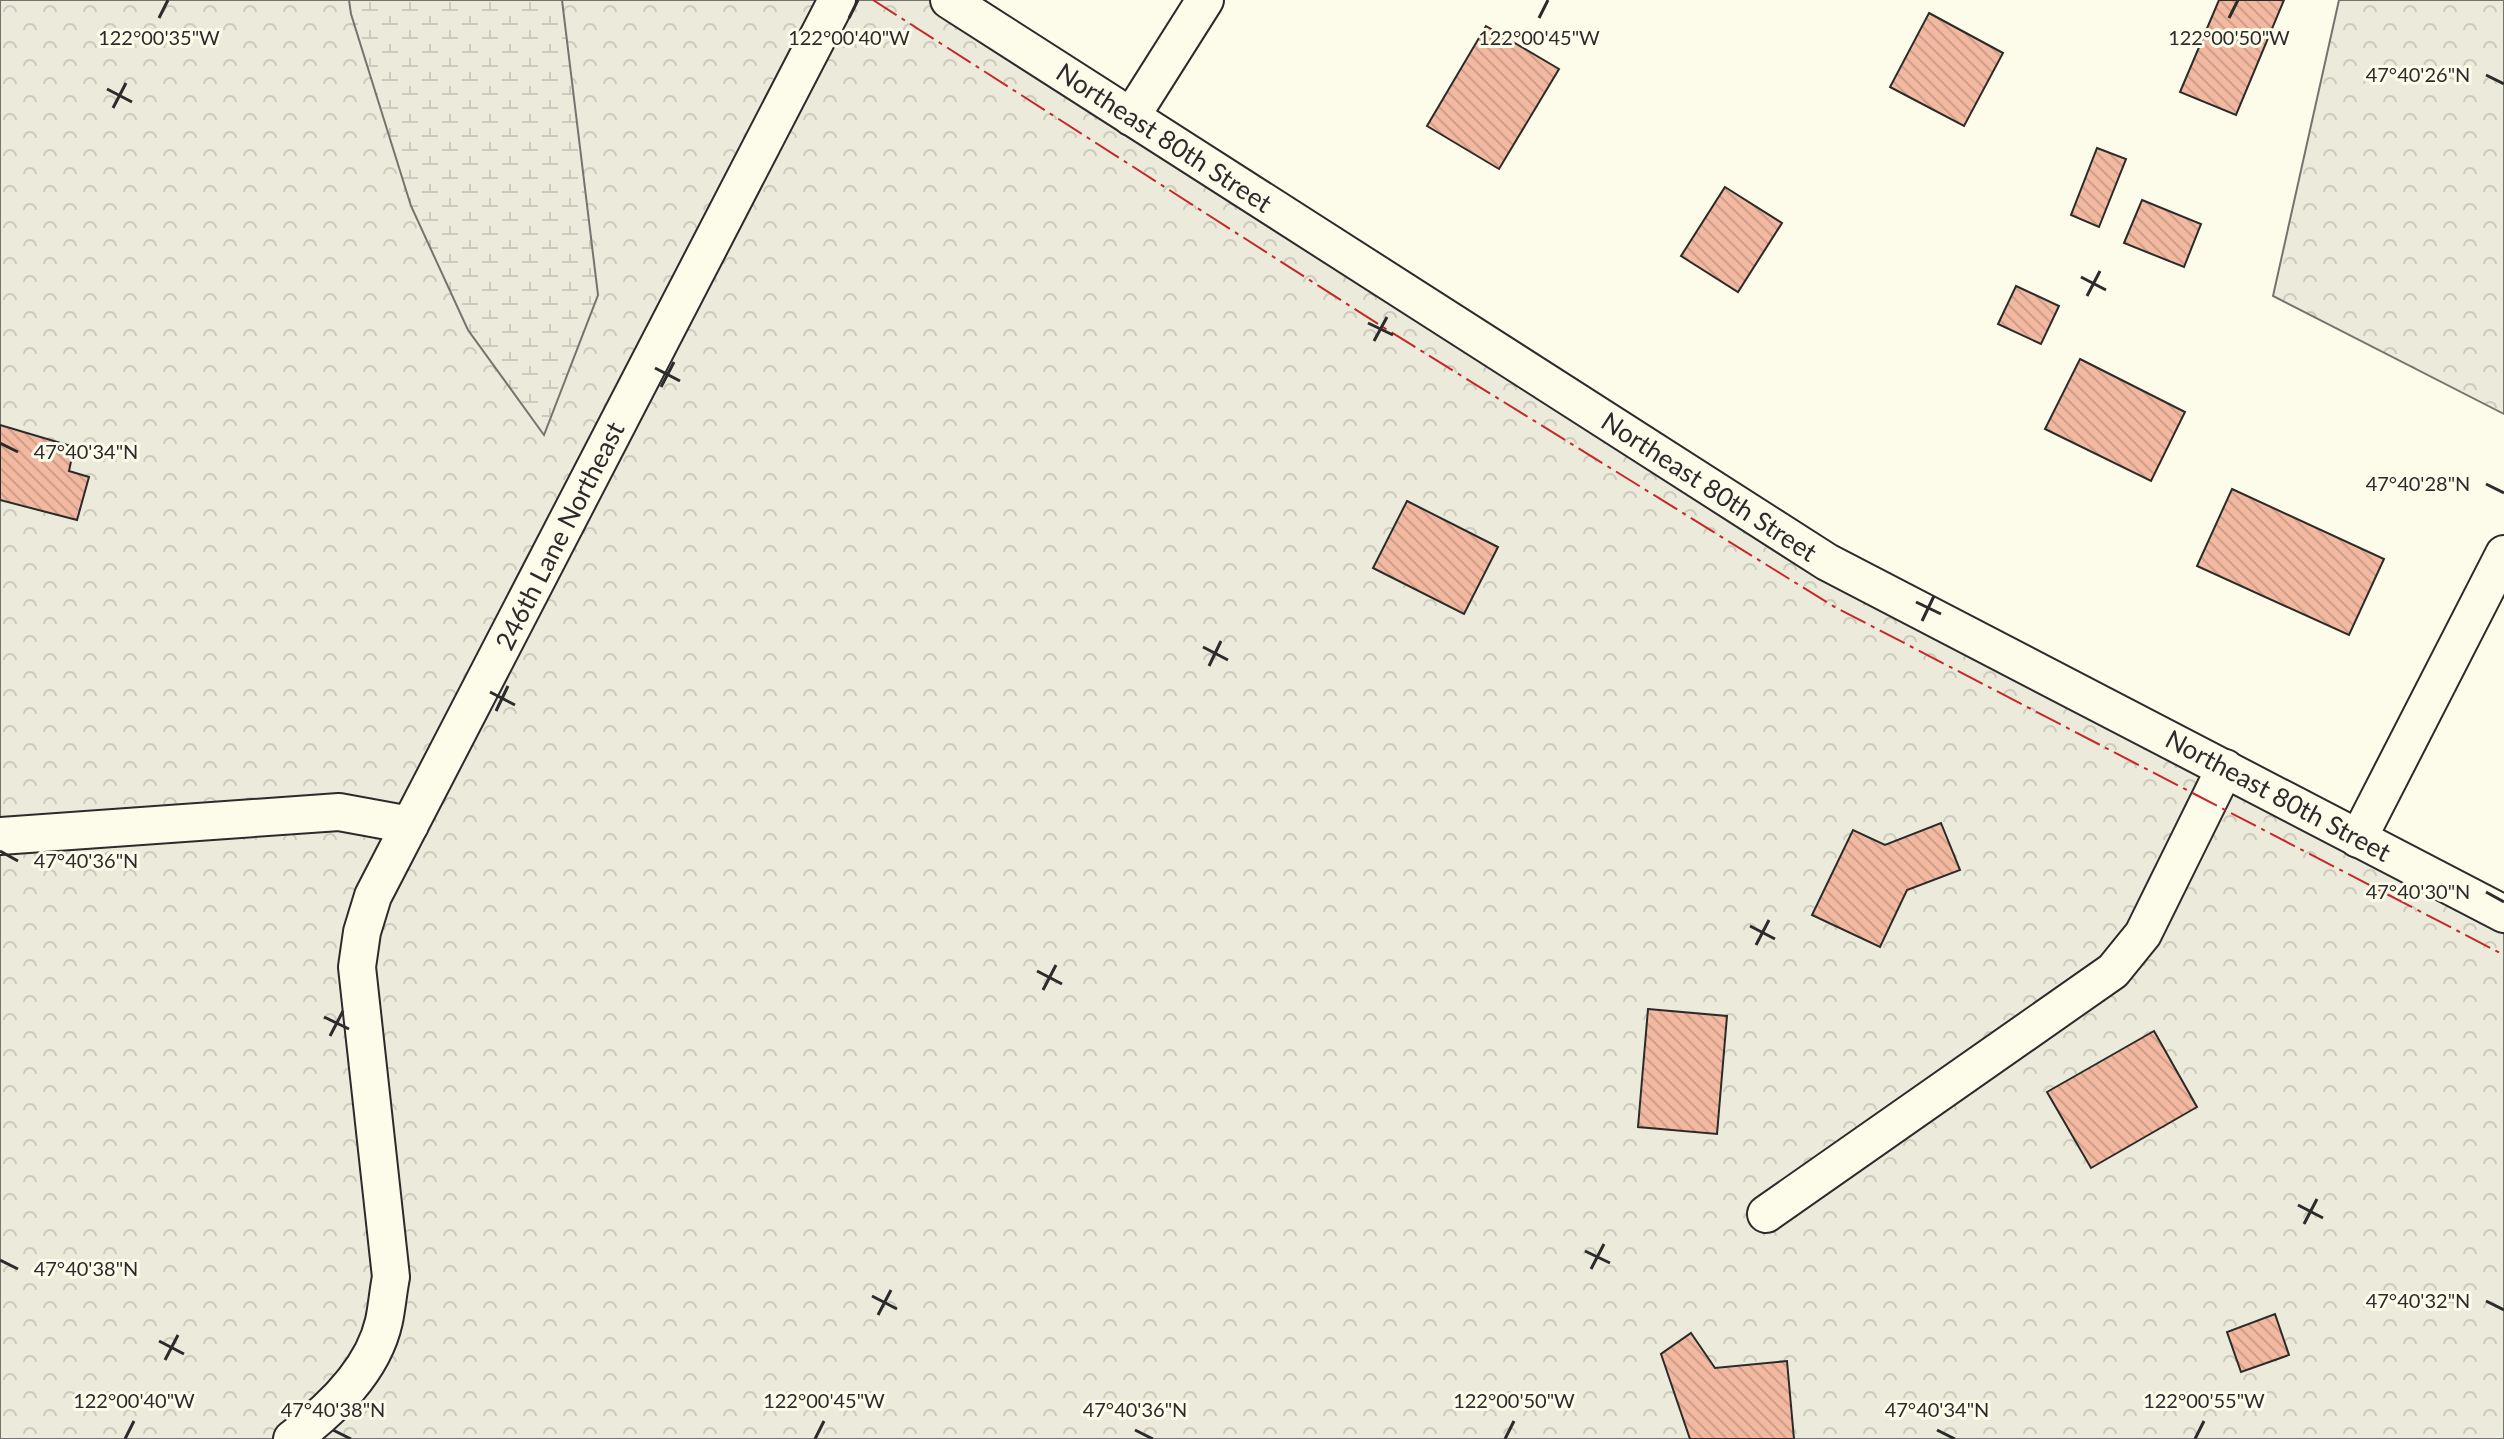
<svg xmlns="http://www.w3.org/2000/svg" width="2504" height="1439" viewBox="0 0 2504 1439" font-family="Lato,sans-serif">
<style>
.forest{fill:url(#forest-crowns);stroke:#74746e;stroke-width:2}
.wetland{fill:url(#wetland-marsh);stroke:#74746e;stroke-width:2}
.building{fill:url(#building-back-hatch);stroke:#2b2b2b;stroke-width:2}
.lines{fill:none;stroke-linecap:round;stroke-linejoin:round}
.minor-casing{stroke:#2b2b2b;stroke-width:40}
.minor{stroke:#fdfbea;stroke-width:36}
.power{stroke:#c62828;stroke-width:2;stroke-dasharray:28 6 4 6;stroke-linecap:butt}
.ticks{fill:none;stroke:#2b2b2b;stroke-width:3}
.labels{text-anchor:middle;stroke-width:6;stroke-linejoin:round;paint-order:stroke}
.street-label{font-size:26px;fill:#2b2b2b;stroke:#fdfbea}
.ticks-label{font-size:20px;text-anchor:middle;fill:#2b2b2b;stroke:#fdfbea;stroke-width:6;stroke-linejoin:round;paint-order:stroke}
</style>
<defs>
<pattern id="forest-crowns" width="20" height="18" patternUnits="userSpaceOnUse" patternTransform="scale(2)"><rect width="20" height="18" fill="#ecebdb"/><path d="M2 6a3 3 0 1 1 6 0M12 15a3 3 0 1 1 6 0" fill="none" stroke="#cbcabc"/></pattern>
<pattern id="wetland-marsh" width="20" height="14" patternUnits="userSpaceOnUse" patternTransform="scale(2)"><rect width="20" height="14" fill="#ecebdb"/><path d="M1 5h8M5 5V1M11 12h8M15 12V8" fill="none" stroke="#cbcabc"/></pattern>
<pattern id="building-back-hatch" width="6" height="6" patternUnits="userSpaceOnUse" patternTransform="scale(2)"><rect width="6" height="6" fill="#f2b8a0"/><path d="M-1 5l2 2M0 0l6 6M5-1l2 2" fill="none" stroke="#d09e8a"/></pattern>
</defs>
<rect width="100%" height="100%" fill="#fdfbea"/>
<g class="forest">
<path d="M0,0H949L1827,562L2504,914V1439H0Z"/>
<path d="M2339,0H2504V414L2273,296Z"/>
</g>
<path class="wetland" d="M349,0H562L598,295L544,435L468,330L411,206L351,14Z"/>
<g class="building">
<path d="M2219,0H2284L2236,115L2180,92Z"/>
<path d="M1929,13L2003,53L1964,126L1890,87Z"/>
<path d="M1486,26L1559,69L1499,169L1427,126Z"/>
<path d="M2097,148L2126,159L2099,227L2071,215Z"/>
<path d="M1725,187L1782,223L1738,292L1681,256Z"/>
<path d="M2142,200L2201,224L2184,267L2124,243Z"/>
<path d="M2016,286L2059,306L2041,344L1998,324Z"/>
<path d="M2080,359L2185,412L2151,481L2045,429Z"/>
<path d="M0,425L74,447L69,471L89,477L77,520L0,500Z"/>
<path d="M2232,489L2384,559L2349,635L2197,566Z"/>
<path d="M1407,501L1498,547L1464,614L1373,568Z"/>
<path d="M1941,823L1960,870L1907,890L1880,947L1812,915L1853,830L1885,845Z"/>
<path d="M1648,1009L1727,1016L1717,1134L1638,1127Z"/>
<path d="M2154,1031L2197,1107L2091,1168L2047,1092Z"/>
<path d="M2275,1314L2289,1355L2241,1372L2227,1332Z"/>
<path d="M1691,1333L1715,1368L1787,1361L1794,1439H1690L1661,1354Z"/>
</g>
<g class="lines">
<g class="minor-casing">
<g id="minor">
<path d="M949,0L1827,562L2504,914"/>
<path d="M1131,117L1205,0"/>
<path d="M0,836L339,812L410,825"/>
<path d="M2358,839L2504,554"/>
<path d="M1766,1214L2113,971L2143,934L2225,768"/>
<path d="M292,1439C331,1410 373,1371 384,1321C387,1307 388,1292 391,1277L357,967L362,932L373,896L837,0"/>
</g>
</g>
<use href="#minor" class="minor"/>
<path class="power" d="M873,0L1386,329L1833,606L2504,955"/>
</g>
<path class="ticks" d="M159,18L168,0M849,18L858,0M1539,18L1548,0M2229,18L2238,0M2486,75L2504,84M107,89L132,102M113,108L126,83M2081,277L2106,290M2087,296L2100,271M1368,323L1393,335M1374,341L1387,317M655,368L680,381M661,387L674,362M0,443L18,452M2486,484L2504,493M1916,602L1941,614M1922,621L1934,596M1203,647L1228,660M1209,666L1221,641M490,692L515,705M496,711L508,686M0,851L18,861M2486,892L2504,902M1750,926L1775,939M1756,945L1769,920M1037,971L1062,984M1043,990L1056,965M324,1017L349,1029M330,1036L343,1011M2298,1205L2323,1218M2304,1224L2317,1199M1585,1251L1610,1263M0,1260L18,1269M1591,1269L1604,1244M872,1296L897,1309M2486,1301L2504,1310M878,1315L891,1290M159,1341L184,1354M165,1360L178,1335M333,1430L351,1439M1135,1430L1153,1439M1937,1430L1955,1439M125,1439L134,1421M815,1439L824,1421M1505,1439L1514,1421M2195,1439L2204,1421"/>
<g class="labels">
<g class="street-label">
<text transform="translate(1164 138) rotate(33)" y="9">Northeast 80th Street</text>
<text transform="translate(1709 487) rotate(33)" y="9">Northeast 80th Street</text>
<text transform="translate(560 536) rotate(-63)" y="9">246th Lane Northeast</text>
<text transform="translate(2278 796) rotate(28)" y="9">Northeast 80th Street</text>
</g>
</g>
<g class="ticks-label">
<text x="159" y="45">122°00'35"W</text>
<text x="849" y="45">122°00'40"W</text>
<text x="1539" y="45">122°00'45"W</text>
<text x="2229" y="45">122°00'50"W</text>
<text x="2418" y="82">47°40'26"N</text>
<text x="86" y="459">47°40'34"N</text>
<text x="2418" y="491">47°40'28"N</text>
<text x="86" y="868">47°40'36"N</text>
<text x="2418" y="899">47°40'30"N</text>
<text x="86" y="1276">47°40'38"N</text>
<text x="2418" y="1308">47°40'32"N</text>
<text x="134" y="1408">122°00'40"W</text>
<text x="824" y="1408">122°00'45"W</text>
<text x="1514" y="1408">122°00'50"W</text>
<text x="2204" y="1408">122°00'55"W</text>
<text x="333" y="1417">47°40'38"N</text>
<text x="1135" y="1417">47°40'36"N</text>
<text x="1937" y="1417">47°40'34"N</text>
</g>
</svg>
